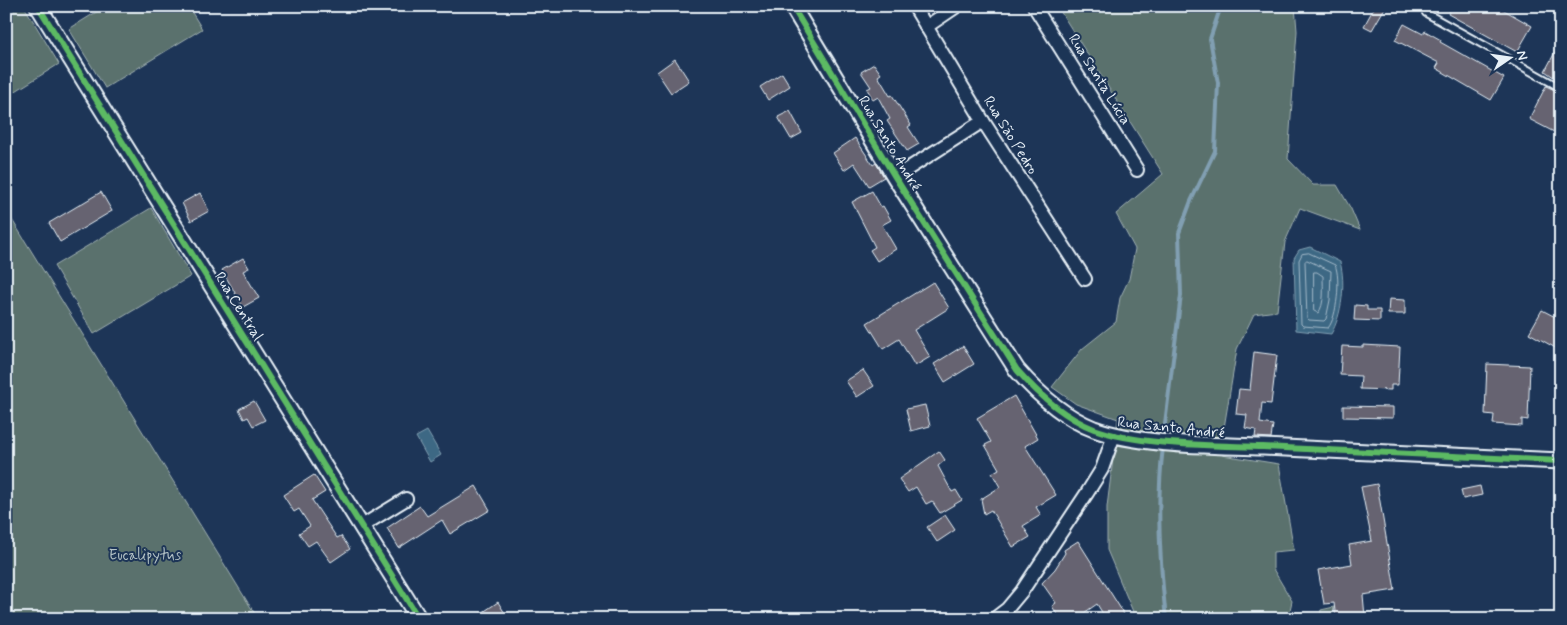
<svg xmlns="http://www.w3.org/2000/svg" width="1567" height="625" viewBox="0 0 1567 625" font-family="Mynerve,sans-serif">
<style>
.green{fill:#5a716d;stroke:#a1b1b2}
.water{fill:#3d6884;stroke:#819fb2}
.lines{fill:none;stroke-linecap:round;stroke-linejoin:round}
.shore{stroke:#a4baca;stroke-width:1}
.stream{stroke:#819fb2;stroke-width:4}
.building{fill:#666471;stroke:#e8f1f8}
.service-casing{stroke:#e8f1f8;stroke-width:10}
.minor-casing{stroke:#e8f1f8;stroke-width:16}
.tertiary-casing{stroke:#e8f1f8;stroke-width:19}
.service{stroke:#1d3557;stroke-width:6}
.minor{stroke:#1d3557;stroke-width:12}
.tertiary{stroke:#1d3557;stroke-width:15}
.cycleway-casing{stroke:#1d3557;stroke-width:9}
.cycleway{stroke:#5cba63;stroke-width:6}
.labels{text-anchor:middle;stroke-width:4;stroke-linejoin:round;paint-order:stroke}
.street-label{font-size:15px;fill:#e8f1f8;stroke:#1d3557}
.park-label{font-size:15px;fill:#b6c4c7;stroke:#1d3557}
</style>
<rect width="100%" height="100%" fill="#1d3557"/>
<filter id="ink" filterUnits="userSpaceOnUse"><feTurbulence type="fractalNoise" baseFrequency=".02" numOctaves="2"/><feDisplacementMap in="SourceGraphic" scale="10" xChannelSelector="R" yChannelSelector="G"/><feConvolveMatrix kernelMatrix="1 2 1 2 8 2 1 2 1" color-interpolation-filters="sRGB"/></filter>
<g filter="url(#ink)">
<g class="green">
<path d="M19,6H24L59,64L6,97V14Z"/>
<path d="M106,6H188L202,29L105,88L69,29Z"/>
<path d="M1057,6H1295L1297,31L1288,159L1313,185H1337L1351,209L1360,230L1300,208L1285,242L1277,311L1254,314L1237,349L1223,434L1222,455L1279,464L1294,550L1273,552V569L1292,601L1288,619H1135L1134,614L1107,550V507L1118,419L1076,404L1052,387L1082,349L1116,322L1120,298L1129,279L1135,249L1116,214L1163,174Z"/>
<path d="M151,208L191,276L94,334L54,266Z"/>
<path d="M6,210L258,619H6Z"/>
<path d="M1334,607L1332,619H1319L1321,610Z"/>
</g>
<g class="water">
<path d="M1310,247L1340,262C1346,283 1342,315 1331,334L1296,330L1294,258L1299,250Z"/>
<path d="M427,431L441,455L430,462L416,437Z"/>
</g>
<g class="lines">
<g class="shore">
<path d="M1309,253L1335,265C1341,278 1337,318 1328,328L1303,326L1301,324L1299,260L1302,254Z"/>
<path d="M1307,260L1331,271L1330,300L1326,319L1324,321L1309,320L1307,318L1305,262Z"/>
<path d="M1314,272H1317L1323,276C1323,288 1325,305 1318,313L1314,311Z"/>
</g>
<g class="stream">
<path d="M1163,440L1181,295L1179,233L1191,201L1215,151L1218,83L1210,39L1221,6"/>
<path d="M1163,447C1156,504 1160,562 1166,619"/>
</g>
</g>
<g class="building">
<path d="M1375,6H1386L1372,30L1364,26Z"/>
<path d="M1452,6H1497L1532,26L1517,52L1448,14Z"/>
<path d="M1404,24L1423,34L1425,31L1441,40L1440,42L1504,78L1491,100L1436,68L1439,63L1395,40Z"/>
<path d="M1561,41V82L1545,71Z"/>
<path d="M675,59L689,81L671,93L657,72Z"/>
<path d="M874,64L881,74L878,76L890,96L892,95L911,125L908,127L919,144L907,151L887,121L890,119L878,97L873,100L867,89L871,87L861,72Z"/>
<path d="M782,73L790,86L768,100L760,87Z"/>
<path d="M1546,86L1561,93V119L1554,132L1529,119Z"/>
<path d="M790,111L802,133L791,139L778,117Z"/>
<path d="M855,138L873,165L876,163L884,177L869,186L854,163L844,170L833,153Z"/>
<path d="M872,191L881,207L883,206L891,220L882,225L896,249L877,261L870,250L875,247L852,202Z"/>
<path d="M101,192L112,211L60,242L49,223Z"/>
<path d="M200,193L209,211L191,221L182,203Z"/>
<path d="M243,258L249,268L243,271L259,298L243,307L222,270Z"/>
<path d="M933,282L949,308L914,330L930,357L915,366L899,339L883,349L867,323Z"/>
<path d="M1389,299L1405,300V314H1388Z"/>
<path d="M1355,305L1367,306V310H1380V321L1354,320Z"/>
<path d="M1542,310L1561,320V351L1529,333Z"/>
<path d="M1363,345L1400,347L1398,385H1391V390L1360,389L1361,376L1340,375L1342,346L1363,347Z"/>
<path d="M963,346L974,364L945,382L934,364Z"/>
<path d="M1254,352L1277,355L1271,404L1262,403L1260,423L1273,425L1271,438L1255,437L1256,430L1245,428L1247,415L1236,414L1239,389L1250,390Z"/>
<path d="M1487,364L1530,366L1528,420L1522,419V426L1493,424L1494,415L1485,414Z"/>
<path d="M863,370L874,386L857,397L846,381Z"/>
<path d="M1014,396L1038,438L1025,446L1056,495L1036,507L1041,515L1023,526L1030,537L1013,547L991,510L984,514L981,499L1000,487L992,473L999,469L985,445L991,442L977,418Z"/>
<path d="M254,401L265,420L253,426L248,417L244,419L239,409Z"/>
<path d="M925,405L930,426L911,431L906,409Z"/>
<path d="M1343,406L1393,407V418L1343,417Z"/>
<path d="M939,451L945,460L938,466L952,492L956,490L962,500L940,513L932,501L926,504L916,487L908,492L899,479Z"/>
<path d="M314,475L325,492L312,500L337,538L341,536L350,549L331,562L316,541L308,546L299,533L310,526L299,509L294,512L283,495Z"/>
<path d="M1377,484L1395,590L1363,595L1365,617L1336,619L1334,603L1324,604L1318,570L1352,564L1349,545L1372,541L1361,487Z"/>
<path d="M476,486L490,510L450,534L442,520L399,548L387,528L420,506L427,516Z"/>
<path d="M1480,486L1482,495L1463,499L1461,490Z"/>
<path d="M945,515L955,530L937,542L927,527Z"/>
<path d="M1078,541L1124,614L1116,619H1106L1097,604L1081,615L1083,619H1060L1052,606L1056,603L1042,583L1055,569L1065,553L1064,550Z"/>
<path d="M498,602L506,615L500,619H473Z"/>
</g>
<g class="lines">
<g class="service-casing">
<path id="service" d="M1426,13L1561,88"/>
</g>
<g class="minor-casing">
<g id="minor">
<path d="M914,6L983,121L1085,279"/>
<path d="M1034,6L1137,170"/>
<path d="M926,27L957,6"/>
<path d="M895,177L983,121"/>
<path d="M362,526L406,499"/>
<path d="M994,619L1007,609L1022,591L1087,493L1102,469L1114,435"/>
</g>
</g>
<g class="tertiary-casing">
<g id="tertiary">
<path d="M38,6L419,619"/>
<path d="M792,6L895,177L1017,370C1038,394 1063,417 1094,429C1141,446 1212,445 1263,447C1362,452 1461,457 1561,461"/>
</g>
</g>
<use href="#service" class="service"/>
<use href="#minor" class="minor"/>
<use href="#tertiary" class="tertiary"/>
<g class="cycleway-casing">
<g id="cycleway">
<path d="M38,6L419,619"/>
<path d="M792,6L895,177L1017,370C1038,394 1063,417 1094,429C1141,446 1212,445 1263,447C1362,452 1461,457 1561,461"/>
</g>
</g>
<use href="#cycleway" class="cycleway"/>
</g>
</g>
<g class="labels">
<g class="street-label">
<text transform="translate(1100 79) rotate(58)" y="5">Rua Santa Lúcia</text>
<text transform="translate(1011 135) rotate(58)" y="5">Rua São Pedro</text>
<text transform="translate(890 143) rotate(59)" y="5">Rua Santo André</text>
<text transform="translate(239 306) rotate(58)" y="5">Rua Central</text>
<text transform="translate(1171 427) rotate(6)" y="5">Rua Santo André</text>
</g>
<g class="park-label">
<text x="145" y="560">Eucalipytus</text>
</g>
</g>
<rect width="1567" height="625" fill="none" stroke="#1d3557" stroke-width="25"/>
<rect x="12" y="12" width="1542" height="600" fill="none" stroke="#e8f1f8" stroke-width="2" filter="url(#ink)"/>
<g transform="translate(1510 58) rotate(77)" stroke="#1d3557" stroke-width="4" paint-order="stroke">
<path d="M0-4L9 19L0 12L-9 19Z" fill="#e8f1f8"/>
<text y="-8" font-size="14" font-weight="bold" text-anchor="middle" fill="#e8f1f8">N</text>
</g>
</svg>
